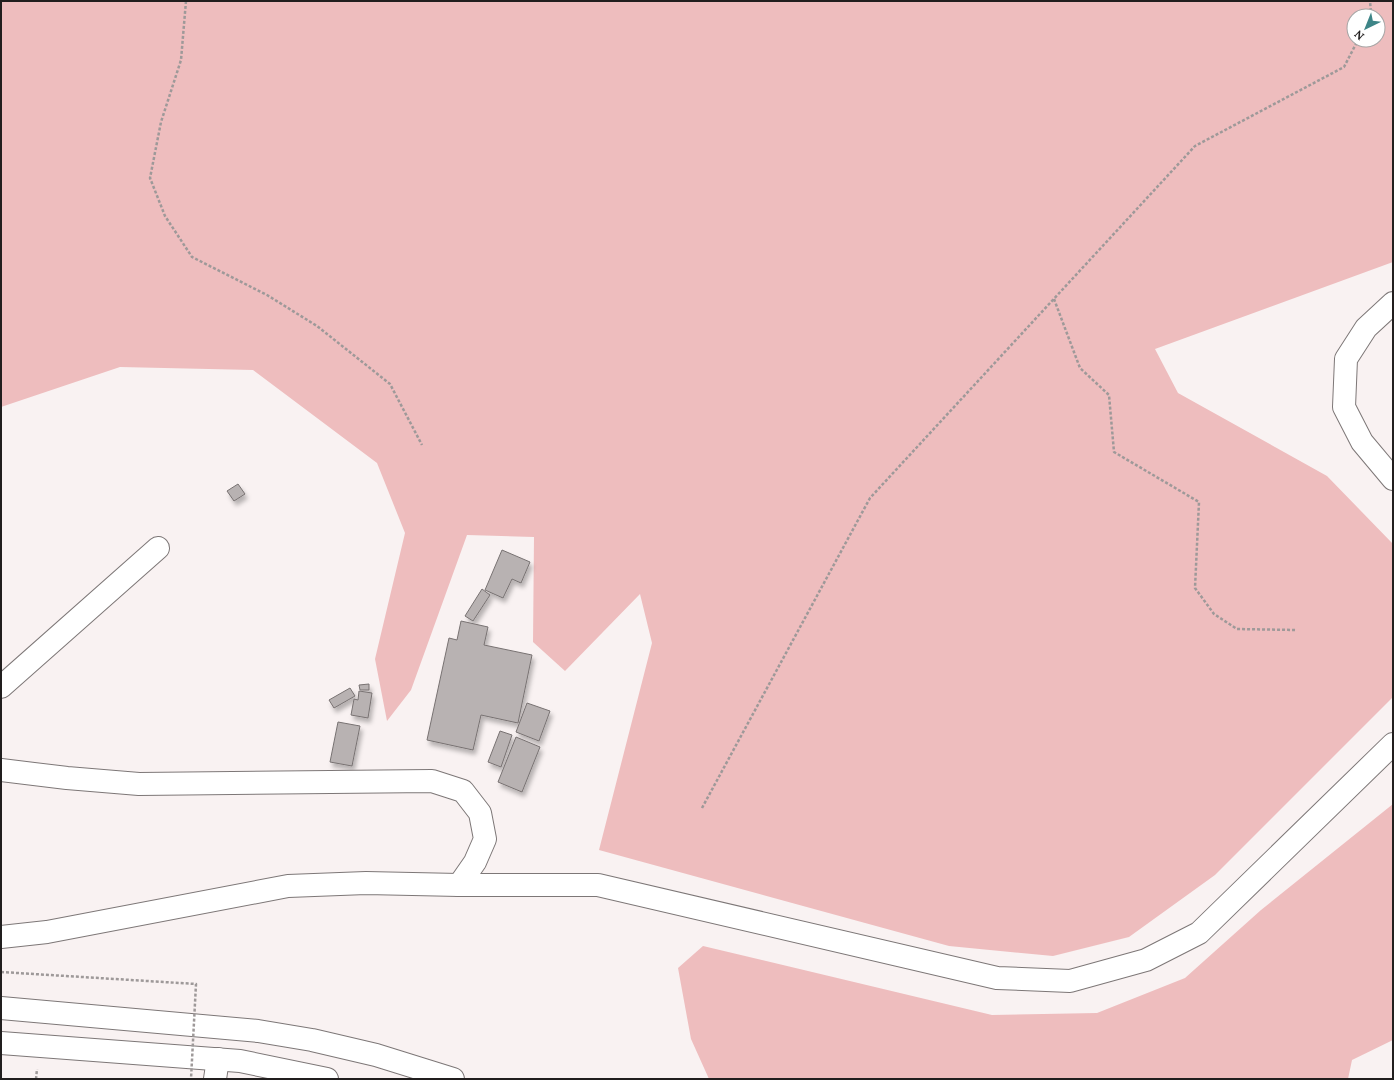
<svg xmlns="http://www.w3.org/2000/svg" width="1394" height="1080" viewBox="0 0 1394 1080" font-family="Lora,serif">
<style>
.green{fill:#eebdbe;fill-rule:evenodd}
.building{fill:#b8b2b2;stroke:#787272;filter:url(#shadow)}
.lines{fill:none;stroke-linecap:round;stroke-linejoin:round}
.minor-casing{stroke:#7d7777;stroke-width:24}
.path{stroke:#9e9999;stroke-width:2.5;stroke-dasharray:3 2;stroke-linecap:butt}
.minor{stroke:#fff;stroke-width:22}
.path-bridge{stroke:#9e9999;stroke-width:2.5;stroke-dasharray:3 2;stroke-linecap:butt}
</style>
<defs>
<filter id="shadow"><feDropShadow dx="2.5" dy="4.5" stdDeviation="2" flood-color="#0004"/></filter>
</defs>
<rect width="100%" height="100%" fill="#f9f2f2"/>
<g class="green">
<path d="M1,1H1393V262L1155,349L1178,393L1327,476L1393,544V697L1215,875L1129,937L1053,956L949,946L599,850L652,643L640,594L565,671L533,642L534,537L467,535L411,690L387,721L375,659L405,533L377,463L253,370L120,367L1,407ZM1354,16H1378V40H1354Z"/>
<path d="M1393,804V1040L1352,1060L1348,1079H709L691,1039L678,968L703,946L992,1015L1097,1013L1185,978L1261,910Z"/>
</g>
<g class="building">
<path d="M238,484L245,494L234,501L227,491Z"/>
<path d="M502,550L530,562L521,583L512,579L503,598L485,590Z"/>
<path d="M482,589L490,595L473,621L465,616Z"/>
<path d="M461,621L488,627L484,645L532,655L518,723L481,715L473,750L427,740L449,638L457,640Z"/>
<path d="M369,684V690H360L359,685Z"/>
<path d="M350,688L355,696L334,708L329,700Z"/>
<path d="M359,691L372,693L368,718L351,715L354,699L358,700Z"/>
<path d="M527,703L550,711L539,741L516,732Z"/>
<path d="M338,722L360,726L352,766L330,762Z"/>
<path d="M500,731L512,735L501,767L488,762Z"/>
<path d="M516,737L540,747L522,792L498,782Z"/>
</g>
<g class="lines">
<g class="minor-casing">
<g id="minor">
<path d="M1393,303L1366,328L1346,359L1344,407L1362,442L1393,479"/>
<path d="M1,687L158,548"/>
<path d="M1,770L67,778L139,784L432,781L463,791L480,813L485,839L475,862L459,885"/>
<path d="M1,937L47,932L288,886L366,883L459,885H598L997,978L1070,981L1146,960L1199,933L1393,744"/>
<path d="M1,1008L258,1031L312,1040L376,1055L453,1079"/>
<path d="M1,1043L240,1061L327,1079"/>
<path d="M215,1079L218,1059"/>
</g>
</g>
<g class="path">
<path d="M186,1L181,60L161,122L150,178L165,216L192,257L267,295L317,326L390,384L422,445"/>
<path d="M1370,16L1371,13L1370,1"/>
<path d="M1054,299L1080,368L1109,395L1114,452L1199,502L1195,588L1214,614L1237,629L1296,630"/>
<path d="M702,808L870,498L1195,146L1344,67L1358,40"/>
<path d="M36,1079L37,1069"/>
</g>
<use href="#minor" class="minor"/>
<path class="path-bridge" d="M1,972L196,984L191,1079"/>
</g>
<rect width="1394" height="1080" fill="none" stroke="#211e1e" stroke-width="4"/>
<g transform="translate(1366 28) rotate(223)"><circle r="19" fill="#ffffff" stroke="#a6a5a5"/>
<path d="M0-3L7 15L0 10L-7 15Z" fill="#3d8587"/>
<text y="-6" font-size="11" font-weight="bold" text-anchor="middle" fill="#211e1e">N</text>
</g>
</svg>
